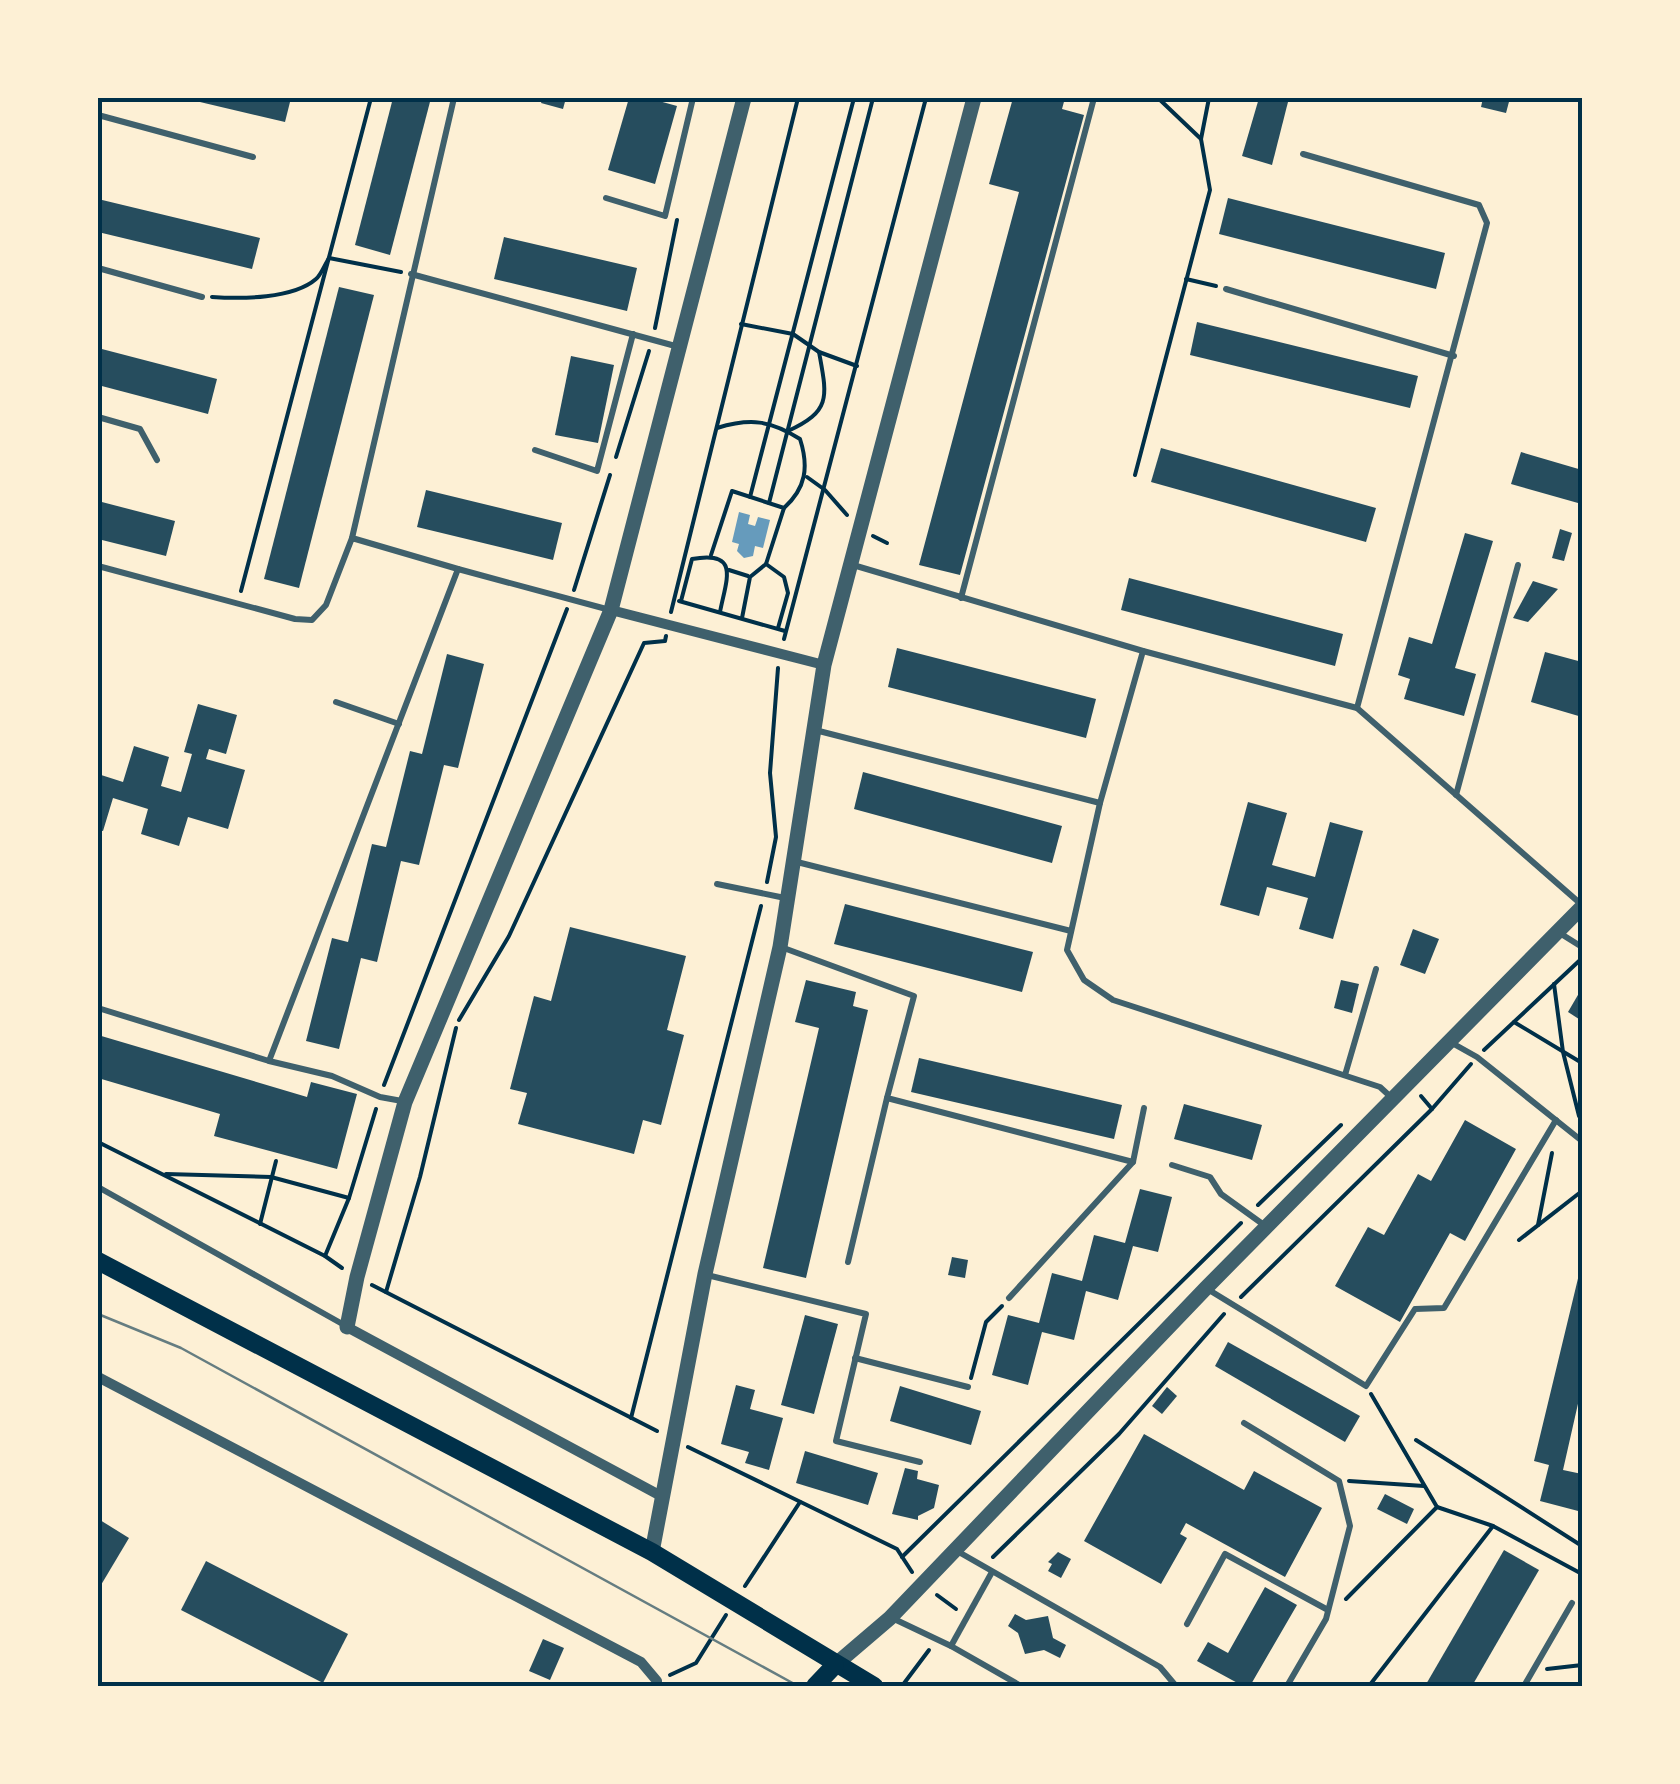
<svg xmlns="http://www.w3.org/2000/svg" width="1680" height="1784" viewBox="0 0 1680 1784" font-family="'Libre Baskerville',serif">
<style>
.water{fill:#669bbc}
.building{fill:#264d5e}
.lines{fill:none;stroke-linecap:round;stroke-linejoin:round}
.path{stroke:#003049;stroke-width:4}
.service{stroke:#3f606c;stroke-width:6}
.minor{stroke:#3f606c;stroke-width:10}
.tertiary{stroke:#3f606c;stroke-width:15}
.secondary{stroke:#003049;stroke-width:18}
.tram{stroke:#657d81;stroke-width:2.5}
.neatline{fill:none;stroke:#003049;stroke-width:4}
</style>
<rect width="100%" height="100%" fill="#fdf0d5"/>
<path class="water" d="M739,512L750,515L748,524L755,526L758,517L770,520L763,548L755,546L753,556L744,558L737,551L739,544L732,542Z"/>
<g class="building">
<path d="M183,98H291L285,122Z"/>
<path d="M393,98H431L390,255L355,245Z"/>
<path d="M543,98H566L563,109L541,103Z"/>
<path d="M629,98H648L677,106L655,184L608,170Z"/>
<path d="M1013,98H1065L1062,109L1084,115L960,575L919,565L1019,192L989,184Z"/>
<path d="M1259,98H1289L1272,165L1242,156Z"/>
<path d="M1483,98H1510L1506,113L1481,107Z"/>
<path d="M1228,198L1445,253L1436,289L1219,234Z"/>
<path d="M98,199L260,238L252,269L98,232Z"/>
<path d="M504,237L637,268L627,311L494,279Z"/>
<path d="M339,287L374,295L299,588L264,579Z"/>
<path d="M1197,322L1418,376L1410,408L1190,355Z"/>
<path d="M98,348L217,379L208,414L98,385Z"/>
<path d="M571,356L614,365L598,443L555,435Z"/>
<path d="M1161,448L1376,508L1366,542L1151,482Z"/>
<path d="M1521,452L1582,470L1578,503L1511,484Z"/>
<path d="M426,490L562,523L553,560L417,527Z"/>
<path d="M98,501L175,521L166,556L98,539Z"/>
<path d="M1560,529L1572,533L1564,561L1552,558Z"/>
<path d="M1465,533L1493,541L1455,668L1476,674L1464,716L1404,699L1410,679L1398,675L1409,637L1432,644Z"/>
<path d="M1129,578L1343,634L1335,666L1121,610Z"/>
<path d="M1533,581L1558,589L1528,622L1513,618Z"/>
<path d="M897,648L1096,699L1086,738L888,687Z"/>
<path d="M1545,652L1582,662V717L1531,702Z"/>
<path d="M447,654L484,664L458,768L444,765L419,865L401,861L377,962L361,958L339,1049L306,1041L332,938L348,942L372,844L386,847L410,751L422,754Z"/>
<path d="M198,704L237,715L226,754L209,749L206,759L245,770L228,829L188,817L179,846L141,834L148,809L113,798L103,831L98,830V774L123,782L134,746L169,757L161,786L181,792L192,754L184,752Z"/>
<path d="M863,772L1062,826L1052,863L854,809Z"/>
<path d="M1248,802L1287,813L1272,865L1315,877L1330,822L1363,831L1333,939L1299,929L1308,898L1267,887L1259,916L1220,905Z"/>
<path d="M845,904L1033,952L1022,992L834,944Z"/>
<path d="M570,927L686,956L667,1030L684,1035L661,1125L643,1120L634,1154L518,1124L527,1093L510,1089L534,996L551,1001Z"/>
<path d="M1413,929L1439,939L1425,974L1400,965Z"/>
<path d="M806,980L856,992L853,1006L868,1010L806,1278L763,1268L819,1028L795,1022Z"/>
<path d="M1341,980L1359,984L1352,1013L1334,1008Z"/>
<path d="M1582,988V1021L1568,1012Z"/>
<path d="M98,1035L307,1097L311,1082L357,1094L337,1169L214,1136L220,1114L98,1078Z"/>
<path d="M919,1058L1122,1105L1114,1139L911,1092Z"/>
<path d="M1184,1104L1262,1125L1252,1160L1174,1139Z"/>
<path d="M1465,1120L1516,1149L1465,1241L1450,1233L1400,1322L1335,1286L1368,1227L1384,1235L1418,1174L1431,1181Z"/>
<path d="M1140,1189L1172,1197L1158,1252L1133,1246L1118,1300L1086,1291L1074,1340L1042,1332L1028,1385L992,1375L1008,1315L1039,1323L1052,1273L1082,1281L1094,1235L1125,1243Z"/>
<path d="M952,1257L968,1260L965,1278L948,1275Z"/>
<path d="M1581,1266L1582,1386L1563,1470L1582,1474V1512L1540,1501L1549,1465L1534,1461Z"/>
<path d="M805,1315L838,1324L814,1414L781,1405Z"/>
<path d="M1228,1342L1360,1416L1345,1442L1215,1366Z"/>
<path d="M736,1385L755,1390L750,1409L783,1418L769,1470L745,1463L749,1452L721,1444Z"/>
<path d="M900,1386L981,1411L971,1445L890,1421Z"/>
<path d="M1167,1387L1177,1396L1162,1414L1152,1406Z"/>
<path d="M1144,1434L1244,1490L1254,1471L1322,1508L1285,1577L1186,1523L1180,1534L1187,1538L1161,1584L1084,1541Z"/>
<path d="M805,1451L878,1473L868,1505L796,1483Z"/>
<path d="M905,1468L918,1471L917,1479L939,1485L934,1508L918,1516V1520L892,1514Z"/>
<path d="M1385,1494L1414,1509L1407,1524L1377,1509Z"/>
<path d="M100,1520L129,1538L98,1590V1524Z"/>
<path d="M1504,1550L1539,1570L1472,1686H1425Z"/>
<path d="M1058,1552L1071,1559L1061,1578L1048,1571L1052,1564L1048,1562Z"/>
<path d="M206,1561L348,1634L323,1683L181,1610Z"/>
<path d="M1265,1587L1297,1605L1250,1686H1243L1197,1661L1208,1642L1228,1653Z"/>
<path d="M1015,1614L1026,1620L1048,1616L1053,1638L1066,1645L1060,1658L1044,1650L1025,1654L1018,1633L1008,1626Z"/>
<path d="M543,1639L564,1648L550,1680L529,1671Z"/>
</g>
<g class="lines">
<g class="path">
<path d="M1158,98L1201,139"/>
<path d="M1186,279L1216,286"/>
<path d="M212,297C241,299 293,299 316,279C321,275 325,264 329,258L401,272"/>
<path d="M741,324L793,334L819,352L857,366"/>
<path d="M655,328L677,220"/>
<path d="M717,428C750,418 770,420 800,439C809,467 806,488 784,508"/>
<path d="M788,431C832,411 827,396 819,352"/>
<path d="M616,457L649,351"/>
<path d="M1135,475L1210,190L1201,139L1209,98"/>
<path d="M807,477L825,490L847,515"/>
<path d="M750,497L854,98"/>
<path d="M769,503L873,98"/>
<path d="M873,536L887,543"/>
<path d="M711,555L732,491L784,508L766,564"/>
<path d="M729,570L748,576"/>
<path d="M574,590L610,475"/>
<path d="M241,591L371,98"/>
<path d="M679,601L785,631"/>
<path d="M681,601L692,559C741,550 726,580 720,612"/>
<path d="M671,612L798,98"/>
<path d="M742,618L750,577L766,564L784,577L788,593L778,628"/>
<path d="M784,639L926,98"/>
<path d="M767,882L776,837L770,773L778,668"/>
<path d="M1554,984L1563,1052L1579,1116"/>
<path d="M459,1020L509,936L644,643L665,641L666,636"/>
<path d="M1514,1022L1582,1063"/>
<path d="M1484,1050L1579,961"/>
<path d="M384,1085L567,609"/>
<path d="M1421,1096L1432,1109L1471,1064"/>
<path d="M98,1142L325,1256L349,1198L376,1109"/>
<path d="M166,1174L271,1177L349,1198"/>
<path d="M1258,1205L1341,1125"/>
<path d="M260,1224L276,1161"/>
<path d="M1538,1225L1552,1153"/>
<path d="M1519,1240L1582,1191"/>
<path d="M325,1256L342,1268"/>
<path d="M372,1285L657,1431"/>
<path d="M386,1292L420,1177L456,1028"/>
<path d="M1241,1297L1432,1109"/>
<path d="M971,1378L986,1322L1002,1306"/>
<path d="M631,1418L761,906"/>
<path d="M1416,1440L1582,1546"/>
<path d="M688,1447L897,1549L912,1572"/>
<path d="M1349,1481L1424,1486"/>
<path d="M1437,1507L1493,1526"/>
<path d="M902,1557L1241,1223"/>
<path d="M993,1557L1119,1434L1224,1314"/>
<path d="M745,1586L800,1502"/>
<path d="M937,1595L956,1609"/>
<path d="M1346,1599L1437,1507L1371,1394"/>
<path d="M1547,1669L1582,1665"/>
<path d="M670,1675L696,1663L726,1615"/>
<path d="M902,1686L929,1650"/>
<path d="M1369,1686L1493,1526L1582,1574"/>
</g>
<g class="service">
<path d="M98,115L253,157"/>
<path d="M1303,154L1479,205L1487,223L1357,708"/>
<path d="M606,198L665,216L693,98"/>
<path d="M98,268L202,297"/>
<path d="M411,274L679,347"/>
<path d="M1226,289L1454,356"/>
<path d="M98,417L140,429L157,460"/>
<path d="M535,450L597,471L633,334"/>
<path d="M352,538L454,98"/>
<path d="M853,565L1143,651L1357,708L1582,905"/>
<path d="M98,566L295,619L312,620L326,605L352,538L458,569"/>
<path d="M961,598L1094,98"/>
<path d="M1143,651L1100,803L1067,950L1084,980L1113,1000L1380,1087L1393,1099"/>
<path d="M336,702L399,724"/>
<path d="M815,730L1100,803"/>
<path d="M1456,795L1518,565"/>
<path d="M797,862L1071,931"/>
<path d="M717,884L785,898"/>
<path d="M1558,932L1582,947"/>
<path d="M781,947L914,996L887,1098L1133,1162L1144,1108"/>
<path d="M98,1008L269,1061L332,1076L380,1097L402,1101"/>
<path d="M1452,1043L1477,1057L1582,1141"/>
<path d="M269,1061L458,569L610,610"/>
<path d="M1345,1075L1376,969"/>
<path d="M1172,1165L1210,1177L1221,1194L1264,1225"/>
<path d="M98,1187L346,1326"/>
<path d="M848,1262L887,1098"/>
<path d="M707,1275L866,1314L836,1441L920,1462"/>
<path d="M1209,1290L1366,1386L1415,1309L1444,1308L1556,1120"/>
<path d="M1009,1298L1133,1162"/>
<path d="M855,1358L968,1387"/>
<path d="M1244,1423L1339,1481L1350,1526L1326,1619L1287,1686"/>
<path d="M957,1551L1160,1667L1176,1686"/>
<path d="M892,1618L951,1646L1021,1686"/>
<path d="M1187,1624L1225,1554L1328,1610"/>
<path d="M951,1646L992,1572"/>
<path d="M1524,1686L1572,1603"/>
</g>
<g class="minor">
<path d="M611,610L824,665"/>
<path d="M347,1327L661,1496"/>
<path d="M98,1377L641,1662L657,1681L655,1686"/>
</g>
<g class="tertiary">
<path d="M347,1327L357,1277L405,1102L611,610L744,98"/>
<path d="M652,1552L705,1274L780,947L824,665L974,98"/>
<path d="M835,1665L890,1618L1206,1288L1582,907"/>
</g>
<g class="secondary">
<path d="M98,1261L652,1552L874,1686"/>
<path d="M815,1686L835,1665"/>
</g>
<path class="tram" d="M98,1314L181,1348L798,1686"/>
</g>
<rect width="1680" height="1784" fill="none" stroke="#fdf0d5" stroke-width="200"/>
<rect x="100" y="100" width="1480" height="1584" class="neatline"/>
</svg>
